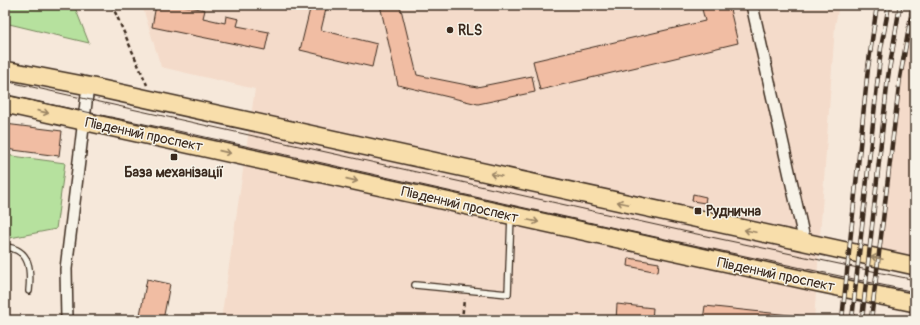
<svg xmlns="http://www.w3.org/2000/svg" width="920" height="325" viewBox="0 0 920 325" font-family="Pangolin,sans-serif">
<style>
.built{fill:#f4dbca}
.green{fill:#b6e19e;stroke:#78865e}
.building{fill:#f1bda3;stroke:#3b2a1e}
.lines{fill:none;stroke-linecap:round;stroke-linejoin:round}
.lane-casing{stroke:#3b2a1e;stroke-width:8}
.street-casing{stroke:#3b2a1e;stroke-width:14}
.primary-casing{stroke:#3b2a1e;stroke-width:20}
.path{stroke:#3b2a1e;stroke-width:2.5;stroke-dasharray:4 3;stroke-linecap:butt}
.lane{stroke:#f7f3e8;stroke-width:5.5}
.street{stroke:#f7f3e8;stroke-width:11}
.primary{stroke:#f8deab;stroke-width:17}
.tram{stroke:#3b2a1e;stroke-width:1}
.rail-casing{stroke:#3b2a1e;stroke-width:4.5}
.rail{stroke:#f7f3e8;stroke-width:3;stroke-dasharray:9;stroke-linecap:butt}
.oneway{stroke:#9a8464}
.poi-dot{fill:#3b2a1e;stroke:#f7f3e8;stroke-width:1.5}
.labels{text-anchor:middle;stroke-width:3;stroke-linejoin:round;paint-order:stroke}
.poi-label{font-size:14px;font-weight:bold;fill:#3b2a1e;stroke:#f7f3e8;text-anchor:start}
.street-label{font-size:14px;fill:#3b2a1e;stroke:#f7f3e8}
</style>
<rect width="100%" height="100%" fill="#f6e8da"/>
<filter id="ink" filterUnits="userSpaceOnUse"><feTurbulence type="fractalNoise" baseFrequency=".025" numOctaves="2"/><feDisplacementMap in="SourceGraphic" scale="8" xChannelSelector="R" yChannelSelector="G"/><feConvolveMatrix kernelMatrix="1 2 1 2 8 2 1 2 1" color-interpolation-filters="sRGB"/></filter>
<g filter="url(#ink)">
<g class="built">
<path d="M142,5H839L835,26L814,320H221L255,89L161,67Z"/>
<path d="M913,5H915V266L878,258L900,78Z"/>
</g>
<g class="green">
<path d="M5,5H74L89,43L5,23Z"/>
<path d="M5,155L65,163L56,229L5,239Z"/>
</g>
<g class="building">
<path d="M156,5H181L205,10L203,18L225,23L226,16L239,19L237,26L269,32L265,50L152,27Z"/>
<path d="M311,5H327L321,30L377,44L372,67L300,50Z"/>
<path d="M380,5H400L417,75L477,87L532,76L535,92L478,104L398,85Z"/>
<path d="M701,5H729L738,43L540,90L533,61L705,21Z"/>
<path d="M5,124L62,131L59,156L5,149Z"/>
<path d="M693,194L706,197L705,203L692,201Z"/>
<path d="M629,258L659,263L658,272L628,266Z"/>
<path d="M147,279L170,284L163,320H139Z"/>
<path d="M617,304L653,308L652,320H616Z"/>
<path d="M705,306L799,316V320H703Z"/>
</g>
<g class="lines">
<g class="lane-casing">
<g id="lane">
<path d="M5,247C31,249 31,271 29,291"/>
<path d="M415,285L508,294L511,216"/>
</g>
</g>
<g class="street-casing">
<g id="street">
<path d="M752,5L805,243"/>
<path d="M67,320L66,269L88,86"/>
</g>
</g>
<g class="primary-casing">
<g id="primary">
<path d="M5,70L88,86L915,266"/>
<path d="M5,104L814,282L915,303"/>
</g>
</g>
<g class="path">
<path d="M112,5L147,85"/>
<path d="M462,320L464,299"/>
</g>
<use href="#lane" class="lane"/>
<use href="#street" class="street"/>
<use href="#primary" class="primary"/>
<g class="tram">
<path d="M5,81L692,233L915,280"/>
<path d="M5,95L178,131L651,236L915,292"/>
</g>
<g class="rail-casing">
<g id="rail">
<path d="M842,320L868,68L877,5"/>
<path d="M852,320L881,48L889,5"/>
<path d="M862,320L888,77L900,5"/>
<path d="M871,320L900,78L913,5"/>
</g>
</g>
<use href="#rail" class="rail"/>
</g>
<defs><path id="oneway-shaft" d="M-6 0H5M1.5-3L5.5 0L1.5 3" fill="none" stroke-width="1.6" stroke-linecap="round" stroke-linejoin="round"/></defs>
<g class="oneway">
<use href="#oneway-shaft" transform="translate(43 112) rotate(13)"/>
<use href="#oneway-shaft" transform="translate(225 152) rotate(13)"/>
<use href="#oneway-shaft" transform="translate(496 175) rotate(-168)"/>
<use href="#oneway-shaft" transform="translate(352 180) rotate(13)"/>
<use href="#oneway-shaft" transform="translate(623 203) rotate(-168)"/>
<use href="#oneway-shaft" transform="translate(533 221) rotate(12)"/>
<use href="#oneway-shaft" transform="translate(750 231) rotate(-168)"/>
<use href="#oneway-shaft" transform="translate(877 258) rotate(-168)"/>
</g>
</g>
<g class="poi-dot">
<circle cx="450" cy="30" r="4"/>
<rect x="170" y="153" width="8" height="8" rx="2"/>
<rect x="694" y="207" width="8" height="8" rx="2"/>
</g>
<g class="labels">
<g class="poi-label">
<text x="458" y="35">RLS</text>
<text x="174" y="177" text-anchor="middle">База механізації</text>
<text x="706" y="216">Руднична</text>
</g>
<g class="street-label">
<text transform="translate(144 134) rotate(12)" y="5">Південний проспект</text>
<text transform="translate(460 204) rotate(13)" y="5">Південний проспект</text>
<text transform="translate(776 274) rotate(12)" y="5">Південний проспект</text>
</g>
</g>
<rect width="920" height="325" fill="none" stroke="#f7f3e8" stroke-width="20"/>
<rect x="10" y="10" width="900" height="305" fill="none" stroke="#3b2a1e" stroke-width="1.5" filter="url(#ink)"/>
</svg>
